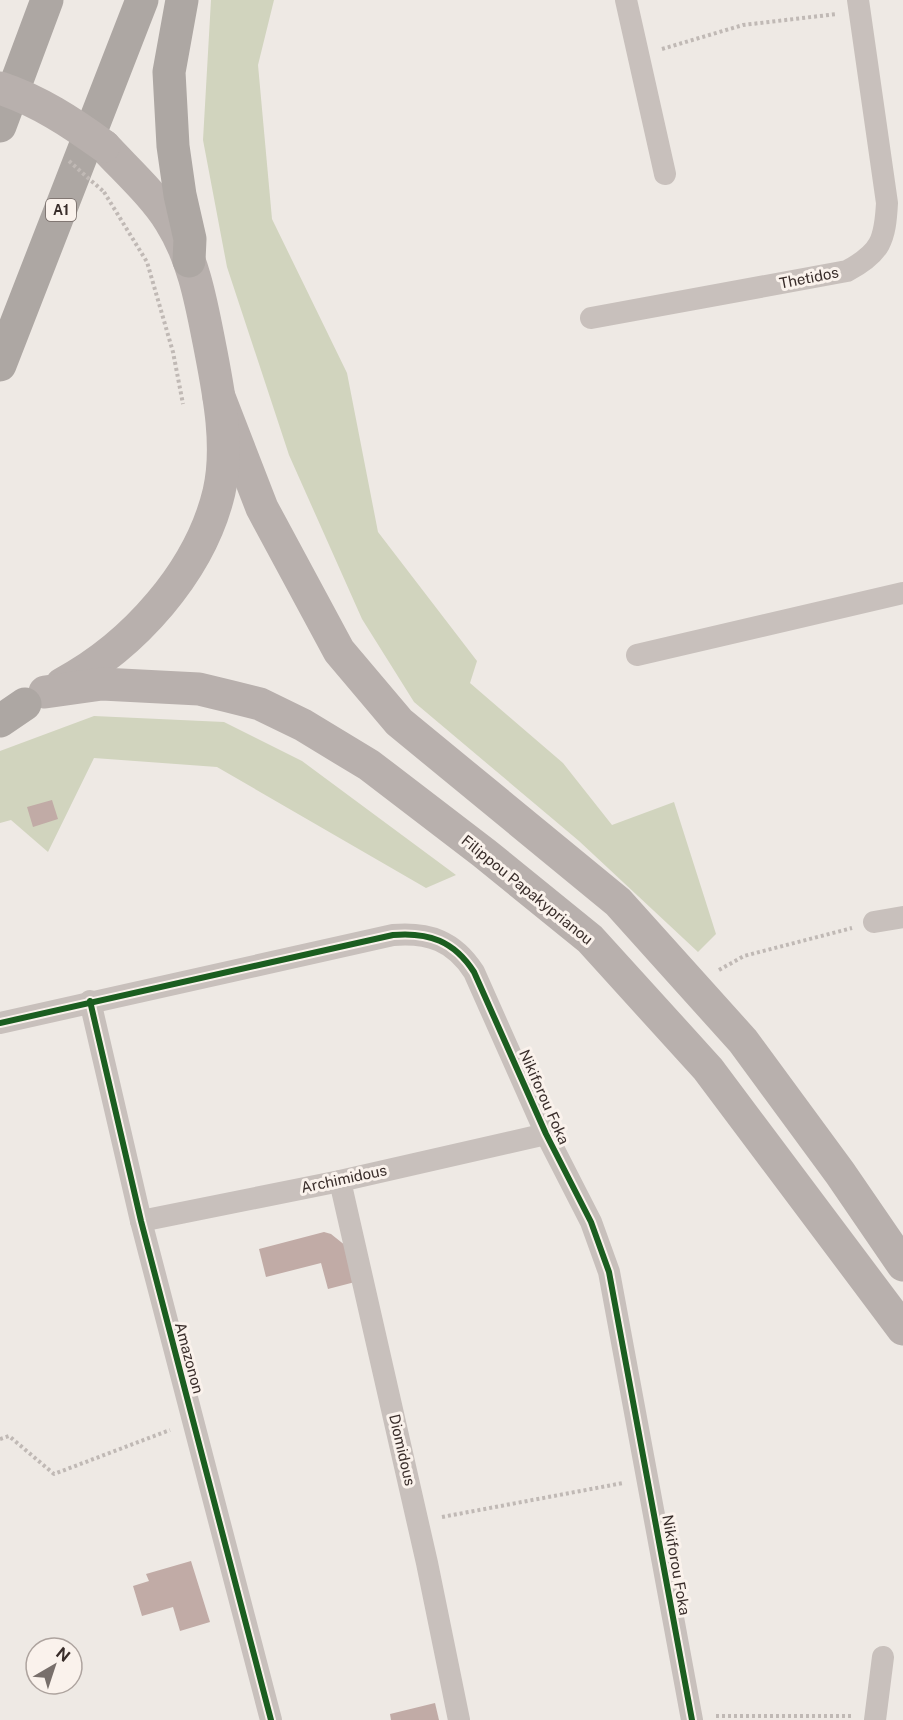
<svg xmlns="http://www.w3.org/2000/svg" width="903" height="1720" viewBox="0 0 903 1720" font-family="'Public Sans',sans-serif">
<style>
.green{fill:#d1d4be}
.building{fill:#c1aba6}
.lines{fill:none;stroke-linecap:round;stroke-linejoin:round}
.path{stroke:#c0b9b5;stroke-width:4;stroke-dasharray:3 3;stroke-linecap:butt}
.street{stroke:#c8c0bc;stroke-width:22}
.secondary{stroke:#b8b0ad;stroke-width:33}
.highway{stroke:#ada7a3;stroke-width:33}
.path-bridge{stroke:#c0b9b5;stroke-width:4;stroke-dasharray:3 3;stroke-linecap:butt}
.secondary-bridge{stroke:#b8b0ad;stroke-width:33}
.cycleway-casing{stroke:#faf2ec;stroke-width:10}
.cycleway{stroke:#1b5e20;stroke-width:6}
.labels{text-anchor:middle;stroke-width:6;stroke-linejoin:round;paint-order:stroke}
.shield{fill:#faf2ec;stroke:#736864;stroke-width:1.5}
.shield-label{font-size:14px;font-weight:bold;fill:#392d2a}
.street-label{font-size:15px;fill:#392d2a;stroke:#faf2ec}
</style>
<rect width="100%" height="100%" fill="#eee9e4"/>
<g class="green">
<path d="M211,0H274L258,65L272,219L347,373L378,532L477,661L470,683L563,763L612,825L674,802L716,934L698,952L579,841L414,702L362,619L289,455L227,267L203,140Z"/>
<path d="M94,716L224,722L302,761L456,875L426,888L217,767L94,758L48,852L11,820L0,823V751Z"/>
</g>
<g class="building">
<path d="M52,800L58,819L33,827L27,807Z"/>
<path d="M324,1232L331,1234L346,1246L355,1282L328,1289L321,1263L266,1277L259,1249Z"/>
<path d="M191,1561L210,1622L180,1631L173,1607L142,1616L133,1586L149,1581L146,1574Z"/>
<path d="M435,1703L439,1720H391L390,1714Z"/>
</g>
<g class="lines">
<g class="path">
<path d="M662,49L743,25L837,14"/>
<path d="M104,192L147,262L173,352L183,404"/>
<path d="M719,970L744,956L852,928"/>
<path d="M0,1439L9,1436L54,1474L170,1430"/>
<path d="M442,1517L623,1483"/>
<path d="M716,1716H852"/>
</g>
<g class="street">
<path d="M626,0L665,174"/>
<path d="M591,318L847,271C881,253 885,240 887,203L858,0"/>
<path d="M637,655L903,593"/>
<path d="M874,922L903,917"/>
<path d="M90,1001L141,1221L271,1720"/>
<path d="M0,1023L393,935C429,932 454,941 474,972L546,1134L591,1222L609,1272L692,1720"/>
<path d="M340,1181L427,1563L459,1720"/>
<path d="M141,1221L340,1181L546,1134"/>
<path d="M875,1720L883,1657"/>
</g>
<g class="secondary">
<path d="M219,397L262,508L339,651L399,722L618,902L743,1041L840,1173L903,1265"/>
<path d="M62,684C133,646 200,572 219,492C230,444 218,389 209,342C201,301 193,257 170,221C154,195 125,169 104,146"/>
<path d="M45,692L102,684L199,689L228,696L260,704L303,725L369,765L484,853L590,939L708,1069L903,1329"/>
</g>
<g class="highway">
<path d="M182,0L169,72L173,146L180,195L190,239L189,261"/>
<path d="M0,126L47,0"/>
<path d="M0,365L142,0"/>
<path d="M0,721L25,704"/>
</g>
<path class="path-bridge" d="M69,161L104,192"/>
<path class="secondary-bridge" d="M0,88C39,101 71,122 104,146"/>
<g class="cycleway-casing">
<g id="cycleway">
<path d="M90,1001L141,1221L271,1720"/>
<path d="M0,1023L393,935C429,932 454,941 474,972L546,1134L591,1222L609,1272L692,1720"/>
</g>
</g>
<use href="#cycleway" class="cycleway"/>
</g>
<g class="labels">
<rect class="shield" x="46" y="199" width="30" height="22" rx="4.5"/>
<g class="shield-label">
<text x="61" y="215">A1</text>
</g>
<g class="street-label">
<text transform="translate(809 278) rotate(-11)" y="5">Thetidos</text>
<text transform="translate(527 890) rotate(39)" y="5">Filippou Papakyprianou</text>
<text transform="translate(544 1097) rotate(66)" y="5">Nikiforou Foka</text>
<text transform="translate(344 1179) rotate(-12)" y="5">Archimidous</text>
<text transform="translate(189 1358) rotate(75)" y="5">Amazonon</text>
<text transform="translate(402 1450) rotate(77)" y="5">Diomidous</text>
<text transform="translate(676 1565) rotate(80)" y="5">Nikiforou Foka</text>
</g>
</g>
<g transform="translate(54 1666) rotate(39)"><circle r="28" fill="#faf2ec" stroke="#ada39e" stroke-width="1.5"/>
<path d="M0-4.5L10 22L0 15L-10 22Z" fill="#786f6b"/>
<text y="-9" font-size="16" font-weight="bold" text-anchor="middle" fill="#392d2a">N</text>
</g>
</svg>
